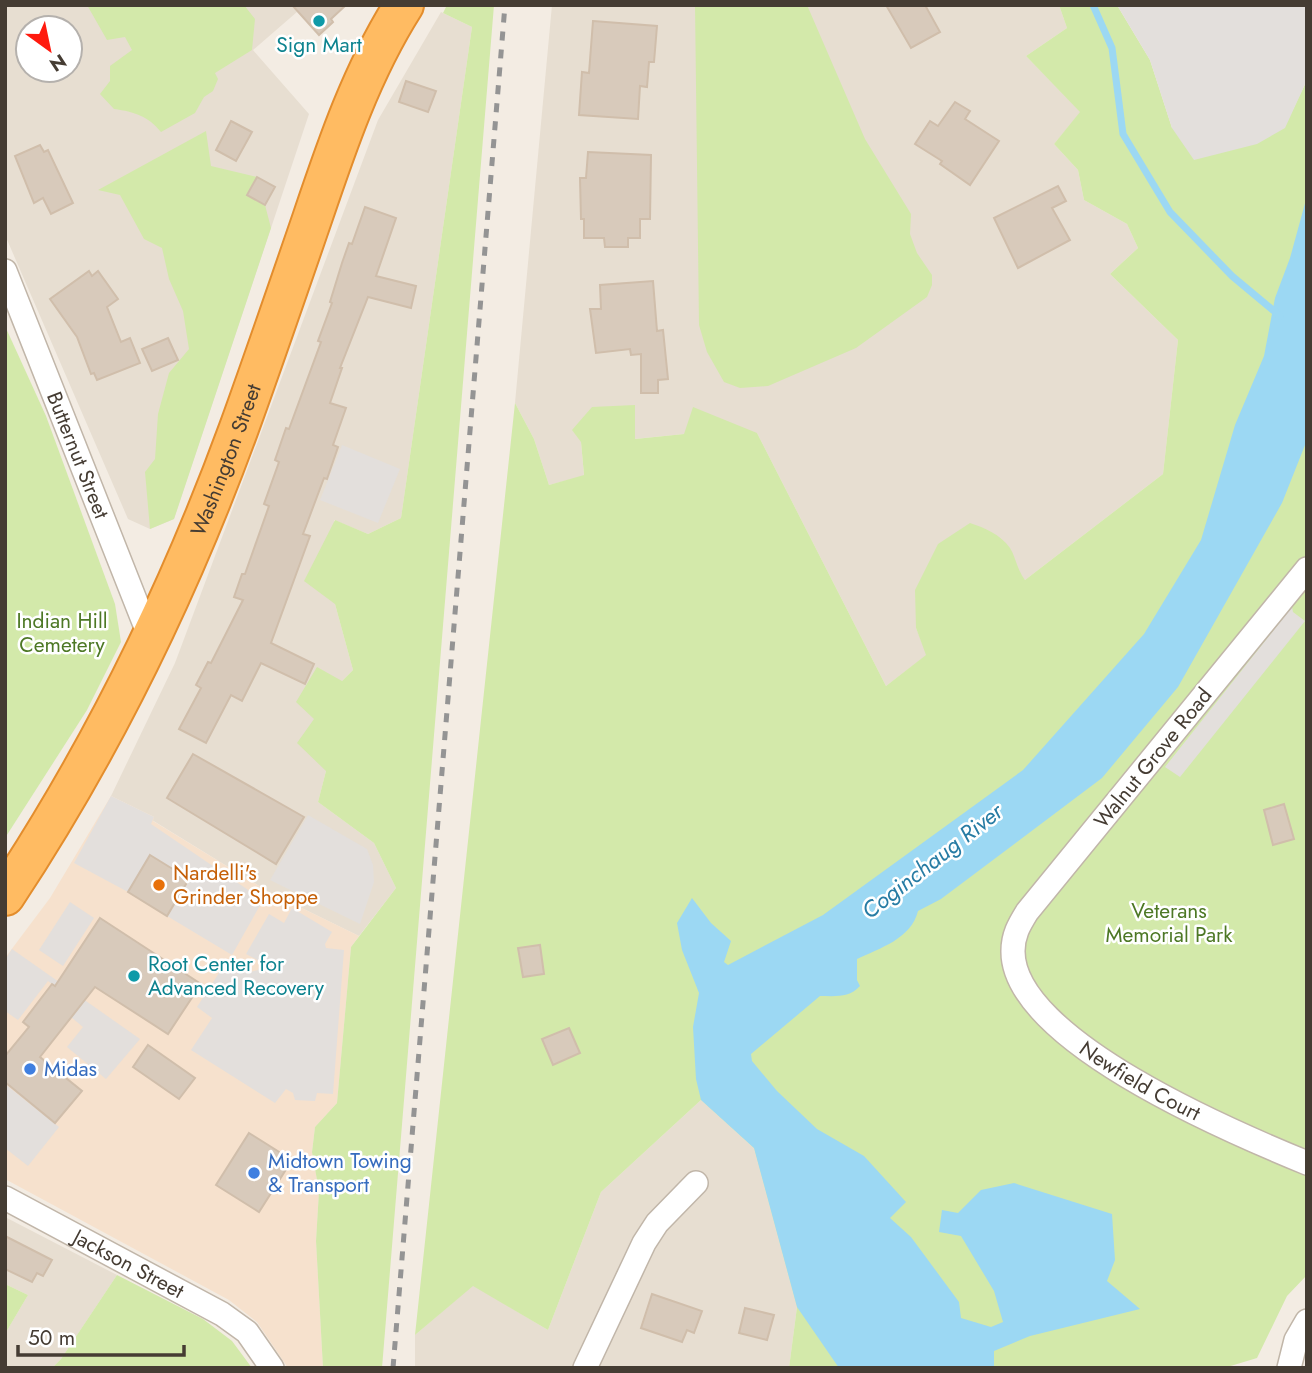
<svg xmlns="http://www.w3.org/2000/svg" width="1312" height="1373" viewBox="0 0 1312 1373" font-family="Jost,sans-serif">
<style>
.residential{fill:#e7ded1;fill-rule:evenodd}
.commercial{fill:#f6e1cd}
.green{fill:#d3e9aa}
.parking{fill:#e3dfdc}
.water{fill:#9cd8f3}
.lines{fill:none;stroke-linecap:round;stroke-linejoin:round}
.stream{stroke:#9cd8f3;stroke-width:7}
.building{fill:#d8cabb;stroke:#d0beab;stroke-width:2}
.street-casing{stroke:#c1b6a9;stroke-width:26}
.highway-casing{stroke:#e38d2d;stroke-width:42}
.street{stroke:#fff;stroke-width:23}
.highway{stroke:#ffbb62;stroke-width:38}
.rail{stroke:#949494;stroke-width:5;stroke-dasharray:9 9;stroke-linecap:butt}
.culture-dot{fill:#0f9aa8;stroke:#fff;stroke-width:2.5}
.food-dot{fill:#e8710a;stroke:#fff;stroke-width:2.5}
.shop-dot{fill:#3f7fe0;stroke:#fff;stroke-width:2.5}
.labels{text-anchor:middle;stroke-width:5;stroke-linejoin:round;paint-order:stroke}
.culture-label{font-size:21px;fill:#0d838f;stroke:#fff}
.street-label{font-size:21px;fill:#453c33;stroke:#fff}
.park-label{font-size:21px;fill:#4d7825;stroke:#fff}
.food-label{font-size:21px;fill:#c56008;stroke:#fff;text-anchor:start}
.shop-label{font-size:21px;fill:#366cbe;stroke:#fff;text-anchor:start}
.water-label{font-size:23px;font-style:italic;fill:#277ca4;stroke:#fff}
</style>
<rect width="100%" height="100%" fill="#f3ece3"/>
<g class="residential">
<path d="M5,5H305L253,50L309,114L174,519L150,529L128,519L5,235ZM28,28H70V70H28Z"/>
<path d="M552,5H1059L1067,28L1026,56L1081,112L1054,144L1078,170L1084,200L1127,224L1138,248L1110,274L1178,340L1163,474L1025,580L1016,569L1010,549L916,628L927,655L886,686L757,433L684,434L634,439L581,442L584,476L549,485L534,439L515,403Z"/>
<path d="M441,12L472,27L401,518L368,534L334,520L335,604L353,670L342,681L315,719L326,771L318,802L374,843L396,888L359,936L269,892L152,820L154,817L111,796L175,663L378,120Z"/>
<path d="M701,1100L754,1148L797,1307L789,1368H415V1335L473,1285L548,1330L601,1192Z"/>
<path d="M5,1217L117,1275L61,1359L52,1368H5V1334L28,1295L5,1284Z"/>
</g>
<path class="commercial" d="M111,796L154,817L153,821L269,892L359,936L351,947L337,1103L315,1127L312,1151L319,1191L316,1241L323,1368H288L257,1322L229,1300L5,1179V958L50,898Z"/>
<g class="green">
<path d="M87,5H244L255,19L252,50L215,73L218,79L213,91L204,97L195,113L161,132C148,116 135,112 114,109L100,94L110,81V66L132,50L125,37L107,40Z"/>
<path d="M447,5H494L382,1368H323L316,1241L319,1191L312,1152L315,1127L337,1103L351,947L396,888L374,843L318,802L326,771L297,743L314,719L296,702L317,667L342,681L353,670L335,604L304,581L335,520L368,534L401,518L472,27L443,13Z"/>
<path d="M695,5H807L865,139L911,214L910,234L917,253L932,275V285L927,297L856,348L768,386L740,388L724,382L707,352L699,325Z"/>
<path d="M1059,5H1117L1150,60L1172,128H1284L1307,80V1275L1287,1296L1257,1358L1224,1368H789L797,1307L754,1148L701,1100L601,1192L548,1330L473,1286L415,1335L515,403L534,439L549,485L584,475L581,442L572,430L592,407L635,405V439L684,434L693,407L757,433L886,686L926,655L916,628L915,590L938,544L970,523C985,528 1000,534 1010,548C1016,557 1016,568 1025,580L1163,474L1178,340L1110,274L1138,248L1127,224L1084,200L1078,170L1054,144L1080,112L1026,56L1067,28Z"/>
<path d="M206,131L211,166L257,177L247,195L265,205L271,228L174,519L150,529L145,472L155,459L158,414L169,373L189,349L183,311L169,279L162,248L144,239L120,195L98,190Z"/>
<path d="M5,326L46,416L115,604L121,642L87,710L5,838Z"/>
<path d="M117,1275L203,1319L232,1341L252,1368H52L61,1359Z"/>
<path d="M5,1284L28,1295L5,1334Z"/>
</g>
<g class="parking">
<path d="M1117,5H1307V80L1285,128L1257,144L1194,160L1172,128L1150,60Z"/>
<path d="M342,445L400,469L378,523L320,500Z"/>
<path d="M1292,607L1293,612L1305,621L1180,777L1165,767Z"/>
<path d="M111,796L154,817L151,824L263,900L232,955L167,916L189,879L151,855L128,892L74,863Z"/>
<path d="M308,815L367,849L373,865L374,882L360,924L270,880Z"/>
<path d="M70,902L94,918L63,966L39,950Z"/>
<path d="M292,908L332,932L325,944L326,948L344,950L333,1094L317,1093L315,1101L295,1100L293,1093L286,1089L275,1103L191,1050L212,1018L197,1007L228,959L250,972L258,970L261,962L246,954L269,914L284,923Z"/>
<path d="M12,949L140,1039L106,1079L67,1047L83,1027L71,1017L80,1006L48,981L18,1020L5,1011V960Z"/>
<path d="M5,1084L59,1127L28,1166L5,1148Z"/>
</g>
<path class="water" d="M1307,196V440L1282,503L1178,687L1102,778L941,899L918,911C911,939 880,948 857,959V980L860,986C849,998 836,996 820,996L751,1054L752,1061L777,1091L817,1129L864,1156L906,1202L890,1218L911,1237L959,1302L961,1318L991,1327L1003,1322L994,1291L961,1236L939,1232L942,1210L958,1213L981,1190L1014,1183L1112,1214L1115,1260L1107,1281L1140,1309L1030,1336L994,1351V1368H839L797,1307L754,1148L701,1100L696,1079L693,1027L699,993L682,950L677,923L692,898L711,923L731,941L724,962L728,965L823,915L1023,770L1144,634L1201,540L1235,425L1264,356L1275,298L1290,258Z"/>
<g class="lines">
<path class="stream" d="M1093,5L1112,48L1123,134L1170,212L1232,276L1280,316"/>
</g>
<g class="building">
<path d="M292,5H346L331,19L333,22L319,35Z"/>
<path d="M886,5H925L940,32L911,48Z"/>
<path d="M593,21L657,26L654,62H649L647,87L640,86L638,119L579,115L582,72L589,73Z"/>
<path d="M406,81L436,91L428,112L399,102Z"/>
<path d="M955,102L970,111L965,119L999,141L970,185L940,164L942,161L915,144L930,121L938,126Z"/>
<path d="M231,121L252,132L236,161L216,150Z"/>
<path d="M40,145L44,152L48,150L73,203L51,214L43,198L34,203L15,156Z"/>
<path d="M588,152L651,155L650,219H640V238H628V247H605L604,238H584V219H581L580,178H586Z"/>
<path d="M257,177L275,187L265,205L247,195Z"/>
<path d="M1058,186L1066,201L1052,208L1070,240L1018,268L994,218Z"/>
<path d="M365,207L396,218L376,276L416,286L411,308L368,297L340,368H342L330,403L346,408L333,445L338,447L327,479L324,478L303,534L310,536L271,643L314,664L305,684L261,663L242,701L231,695L206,743L179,729L201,688L196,685L208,662L211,663L243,600L234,597L242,574H245L269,506L264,504L279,462L275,460L286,428L289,429L321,342L318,341L332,303L330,302L342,263L349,243L352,244Z"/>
<path d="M89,271L92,276L98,271L118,299L107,307L121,342L130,338L140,363L97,380L94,373L91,374L77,337L50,299Z"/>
<path d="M653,281L657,331L663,330L668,379L658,380V393H641V354L631,355L630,349L596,353L590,309H601L600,285Z"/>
<path d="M168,338L178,360L152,371L142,349Z"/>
<path d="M193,754L304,817L276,864L167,798Z"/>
<path d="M1284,804L1294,839L1273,845L1264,810Z"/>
<path d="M150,855L189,879L167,916L128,892Z"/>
<path d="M100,918L201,984L168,1034L95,987L40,1057L82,1091L55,1123L5,1082V1056L29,1027L23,1022L52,984L55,986Z"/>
<path d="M540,945L544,974L523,977L518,948Z"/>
<path d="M569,1028L580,1053L553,1065L542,1039Z"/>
<path d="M148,1045L195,1078L179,1099L133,1067Z"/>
<path d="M249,1133L292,1160L259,1212L216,1185Z"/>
<path d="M5,1236L52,1260L43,1276L37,1273L32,1282L5,1269Z"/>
<path d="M652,1294L702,1311L694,1333L687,1330L682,1342L641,1328Z"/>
<path d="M745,1308L774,1315L767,1340L739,1333Z"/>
</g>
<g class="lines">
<g class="street-casing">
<g id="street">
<path id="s1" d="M5,271L151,640"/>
<path id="s2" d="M1307,569L1027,912C1019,925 1013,935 1013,951C1012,1040 1236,1134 1307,1163"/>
<path id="s3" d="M5,1198L222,1314L247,1332L272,1368"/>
<path d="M585,1368L644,1243L657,1223L696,1183"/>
<path d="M1289,1368L1296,1340L1307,1321"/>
</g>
</g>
<g class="highway-casing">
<g id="highway">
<path id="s4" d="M5,896C101,751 179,592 239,428C264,359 288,289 312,219C337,145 362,71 404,5"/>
</g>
</g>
<use href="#street" class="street"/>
<use href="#highway" class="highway"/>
<path class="rail" d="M393,1368L505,5"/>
</g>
<g class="culture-dot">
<circle cx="319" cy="21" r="7"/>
<circle cx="134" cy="976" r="7"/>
</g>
<circle class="food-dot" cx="159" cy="885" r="7"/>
<g class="shop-dot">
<circle cx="30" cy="1069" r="7"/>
<circle cx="254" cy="1173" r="7"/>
</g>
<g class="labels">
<g class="culture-label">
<text x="319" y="52">Sign Mart</text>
<text x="148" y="971" text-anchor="start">Root Center for<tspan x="148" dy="24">Advanced Recovery</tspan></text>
</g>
<g class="street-label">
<text dy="7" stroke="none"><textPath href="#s1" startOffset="198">Butternut Street</textPath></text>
<text dy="7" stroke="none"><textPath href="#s4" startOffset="490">Washington Street</textPath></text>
<text transform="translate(1153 758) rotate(-51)" y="7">Walnut Grove Road</text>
<text dy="7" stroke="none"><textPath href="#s2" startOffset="674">Newfield Court</textPath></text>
<text dy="7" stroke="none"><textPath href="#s3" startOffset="140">Jackson Street</textPath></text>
</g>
<g class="park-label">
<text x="62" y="628">Indian Hill<tspan x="62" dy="24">Cemetery</tspan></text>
<text x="1169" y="918">Veterans<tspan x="1169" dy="24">Memorial Park</tspan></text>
</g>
<g class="food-label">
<text x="173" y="880">Nardelli's<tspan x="173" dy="24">Grinder Shoppe</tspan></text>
</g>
<g class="shop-label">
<text x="44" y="1076">Midas</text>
<text x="268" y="1168">Midtown Towing<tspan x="268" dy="24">&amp; Transport</tspan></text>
</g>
<g class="water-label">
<text transform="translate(932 861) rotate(-38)" y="8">Coginchaug River</text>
</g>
</g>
<rect width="1312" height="1373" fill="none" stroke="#453c33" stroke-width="14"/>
<g transform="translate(49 49) rotate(147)"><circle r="33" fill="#ffffff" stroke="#b5b1ad" stroke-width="2"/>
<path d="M0-5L12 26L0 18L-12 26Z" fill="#ff1a0e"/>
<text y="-10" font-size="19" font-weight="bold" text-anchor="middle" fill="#453c33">N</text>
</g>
<path d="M18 1345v10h166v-10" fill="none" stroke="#453c33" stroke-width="3.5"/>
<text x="28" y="1345" font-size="21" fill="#453c33" stroke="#ffffff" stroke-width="5" paint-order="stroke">50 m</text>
</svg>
